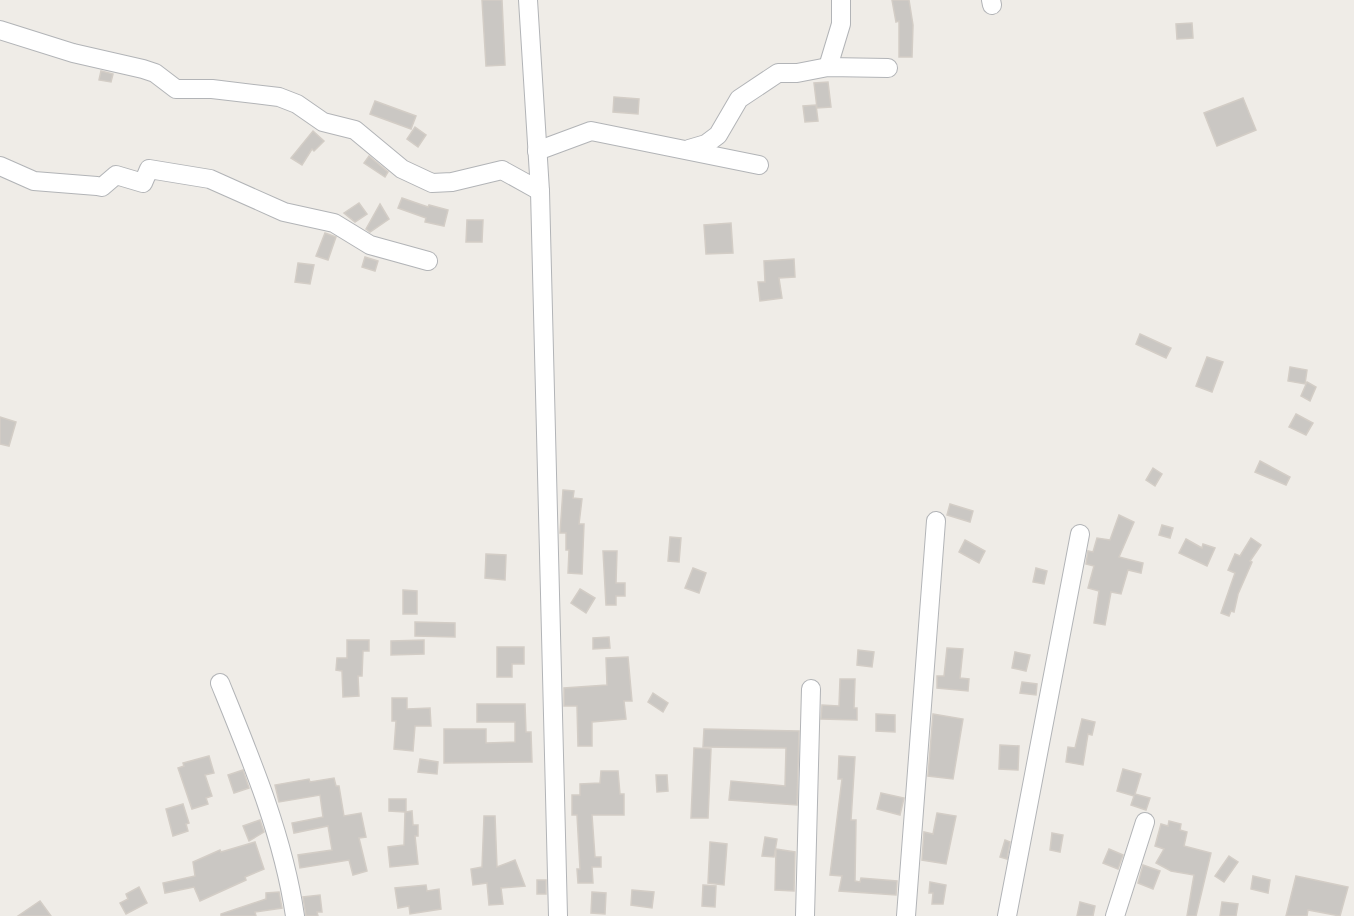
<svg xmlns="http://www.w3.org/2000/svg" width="1354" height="916" viewBox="0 0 1354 916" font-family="Mulish,sans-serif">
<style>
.building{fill:#cac7c3;stroke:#d3cdc6;stroke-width:1.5}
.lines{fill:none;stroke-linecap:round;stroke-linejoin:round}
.minor-casing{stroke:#b2b4b7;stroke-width:20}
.minor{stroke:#fff;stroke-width:18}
</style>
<rect width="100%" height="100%" fill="#efece7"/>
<g class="building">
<path d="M482,0H502L505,65L486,66Z"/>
<path d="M892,0H909L913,25L912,57H899V21L896,22Z"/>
<path d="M1192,23L1193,38L1177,39L1176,24Z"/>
<path d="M101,71L113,74L111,82L99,80Z"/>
<path d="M828,82L831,107L817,108L814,83Z"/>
<path d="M614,97L639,99L638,114L613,112Z"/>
<path d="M1243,98L1256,130L1217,146L1204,113Z"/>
<path d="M375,101L416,116L411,129L370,114Z"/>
<path d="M816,105L818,121L805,122L803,106Z"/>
<path d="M415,127L426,135L418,147L407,139Z"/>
<path d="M313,131L324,141L314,151L312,149L302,165L291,158Z"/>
<path d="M369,156L388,172L385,177L364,163Z"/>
<path d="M402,198L428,207L429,205L448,210L444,226L425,222L426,218L398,208Z"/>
<path d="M359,203L367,214L355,222L344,213Z"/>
<path d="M380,204L389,219L370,232L366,229Z"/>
<path d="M467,220H483L482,242H466Z"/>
<path d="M731,223L733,253L706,254L704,225Z"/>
<path d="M325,233L336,237L328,260L316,256Z"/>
<path d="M365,257L378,261L375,271L362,267Z"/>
<path d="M794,259L795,277L779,278L782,298L760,301L758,282H765L764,261Z"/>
<path d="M298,263L314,265L310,284L295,282Z"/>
<path d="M1140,334L1171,348L1166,358L1136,344Z"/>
<path d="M1207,357L1223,362L1212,392L1196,386Z"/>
<path d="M1290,367L1307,370L1305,384L1288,381Z"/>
<path d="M1307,382L1316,387L1310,401L1301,396Z"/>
<path d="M1296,414L1313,423L1306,435L1289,427Z"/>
<path d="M0,417L16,422L9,446L0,444Z"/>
<path d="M1260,461L1290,477L1286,485L1255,472Z"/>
<path d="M1153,468L1162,474L1155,486L1146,480Z"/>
<path d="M563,490L574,491L573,498L582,499L579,524H584L582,574L568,573L569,550H566V533H560Z"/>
<path d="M950,504L973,511L970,522L947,515Z"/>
<path d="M1119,515L1134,522L1119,557L1143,563L1141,573L1128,570L1121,594L1111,592L1105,625L1094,623L1099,591L1088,588L1094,566L1086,564L1088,551L1093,552L1097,538L1110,540Z"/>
<path d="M1162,525L1173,528L1170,538L1159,535Z"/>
<path d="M670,537L681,538L679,562L668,561Z"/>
<path d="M1251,538L1261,545L1250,561L1252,562L1238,594L1234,612L1231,611L1229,616L1221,613L1235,573L1228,570L1235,554L1240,556Z"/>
<path d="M1186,539L1202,548L1203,544L1215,548L1207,566L1179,553Z"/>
<path d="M965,540L985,551L979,563L959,552Z"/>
<path d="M603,551H617L616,583H625V596H616V605H606Z"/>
<path d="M486,554L506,555L505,580L485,578Z"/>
<path d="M693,568L706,573L699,593L685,588Z"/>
<path d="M1036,568L1047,571L1044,584L1033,582Z"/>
<path d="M580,589L595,598L586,613L571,603Z"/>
<path d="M403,590L417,591V614H403Z"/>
<path d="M415,622L455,623V637L415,636Z"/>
<path d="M609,637L610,648L593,649V638Z"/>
<path d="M347,640H369V651H363L362,676H358L359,696L343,697L342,671L336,670L337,658H347Z"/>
<path d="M424,640V654L391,655V641Z"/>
<path d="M497,647H524V664H512V677H497Z"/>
<path d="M947,648L963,649L960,678L969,679L968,691L937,688V676H944Z"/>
<path d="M858,650L874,652L872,667L857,665Z"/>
<path d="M1015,652L1030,655L1026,671L1012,668Z"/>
<path d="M628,657L632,701H624L626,719L592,722V746H578L577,706H564V688L607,685L606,658Z"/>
<path d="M840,679H855L854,708H857V720L821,719L822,705L839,706Z"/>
<path d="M1022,682L1037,684L1036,695L1020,693Z"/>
<path d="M653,693L668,703L663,712L648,702Z"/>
<path d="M392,698H407V709L430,708L431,726H415L413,751L394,749L396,721H392Z"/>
<path d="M477,704H525L526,732H531L532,762L444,763V729H486V743L515,742V722H477Z"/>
<path d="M876,714L895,715V732L876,731Z"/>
<path d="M933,714L963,719L953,779L928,776Z"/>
<path d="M1082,719L1095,722L1092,735L1088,734L1083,765L1066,762L1068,747L1075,748Z"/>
<path d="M704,729L799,731L797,805L729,800L731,781L785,786L786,748L703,747Z"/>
<path d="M1000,745L1019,746L1018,770L999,769Z"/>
<path d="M694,748L711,749L708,818H691Z"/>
<path d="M209,756L214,773L205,775L212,796L206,798L208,804L192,809L178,768L184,766L183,763Z"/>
<path d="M839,756L855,757L851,820H856L855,881L860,882L861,878L897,881L896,895L839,891L842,876L830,875L842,779H838Z"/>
<path d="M420,759L438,762L437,774L418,772Z"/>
<path d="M1123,769L1141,774L1135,794L1150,798L1146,810L1131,805L1134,796L1117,791Z"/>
<path d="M243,770L249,788L234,793L228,775Z"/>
<path d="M601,771H618L620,794H624V815H592L595,857H601V867H592L593,883H578L577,869H580L577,815H572V795H580V784L600,783Z"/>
<path d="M656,775H667L668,791L657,792Z"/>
<path d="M334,778L336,786H339L344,816L361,813L366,837L359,838L367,871L353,875L349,860L300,868L298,855L332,850L328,826L294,833L292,823L323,817L320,795L279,802L275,785L309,779L310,782Z"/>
<path d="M881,793L904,798L900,815L877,809Z"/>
<path d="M389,799H406V812L412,811L413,825H418V836H415L418,864L390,867L388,847L404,845L405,812L389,811Z"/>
<path d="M183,804L189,823L186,824L188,831L173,836L166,809Z"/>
<path d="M937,813L956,816L946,864L922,860L924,832L933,834Z"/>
<path d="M484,816H495L497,867L515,860L525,886L501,888L503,904L489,905L487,883L473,885L471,869L482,867Z"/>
<path d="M260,820L264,832L249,841L243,826Z"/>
<path d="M1169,821L1181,824L1180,830L1187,832L1184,846L1211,853L1196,916H1187L1194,875L1171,871L1156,863L1164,849L1155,846L1161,824L1168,826Z"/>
<path d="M1052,833L1063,835L1060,852L1050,850Z"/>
<path d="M765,837L777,839L774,857L762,856Z"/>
<path d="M1005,840L1010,842L1007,859L1000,857Z"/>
<path d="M255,842L264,869L245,877L246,880L200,901L194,887L165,893L163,883L195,876L193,862L220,850L221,852Z"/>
<path d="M710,842L727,844L724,885L708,883Z"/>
<path d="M776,849L795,852L794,891L775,890Z"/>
<path d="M1109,849L1123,855L1118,869L1103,863Z"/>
<path d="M1229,856L1238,862L1224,882L1215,876Z"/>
<path d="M1143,865L1160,871L1153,889L1138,883Z"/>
<path d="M1253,876L1270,880L1268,893L1251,889Z"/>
<path d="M1296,876L1348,887L1340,916L1308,910L1307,916H1286Z"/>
<rect x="537" y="880" width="9" height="14"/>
<path d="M930,882L946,885L943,904H932L933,893H929Z"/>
<path d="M426,885L427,891L439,889L441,909L410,914L409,906L398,908L395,888Z"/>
<path d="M703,885L716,886L715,907L702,906Z"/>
<path d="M139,887L147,903L126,914L120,903L128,899L126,894Z"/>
<path d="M632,890L654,892L652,908L631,905Z"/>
<path d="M279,892L282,908L255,912L256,916H221V914L266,899V893Z"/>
<path d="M592,892L606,893L605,914L591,913Z"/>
<path d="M320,895L322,912H317L318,916H306L303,897Z"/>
<path d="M40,901L51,916H18Z"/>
<path d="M1080,902L1095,906L1093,916H1077Z"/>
<path d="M1222,902L1238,904L1236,916H1220Z"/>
</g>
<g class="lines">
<g class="minor-casing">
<g id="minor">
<path d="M528,0L540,191L558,916"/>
<path d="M991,0L992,5"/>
<path d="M0,30L73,53L143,69L155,73L176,89H212L279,97L297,104L323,122L355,130L402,169L432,183L452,182L502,170L540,191"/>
<path d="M828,67L841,24V0"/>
<path d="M689,149L706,144L718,135L739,99L778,73H797L828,67L888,68"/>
<path d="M537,151L591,131L759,165"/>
<path d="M0,166L34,181L97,186L102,187L116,175L143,183L149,169L210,179L284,212L334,223L370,245L428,261"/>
<path d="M220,683C251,759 283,835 295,916"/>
<path d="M805,916L811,689"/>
<path d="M906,916L936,521"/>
<path d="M1007,916L1080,534"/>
<path d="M1115,916L1145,822"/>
</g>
</g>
<use href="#minor" class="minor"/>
</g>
</svg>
